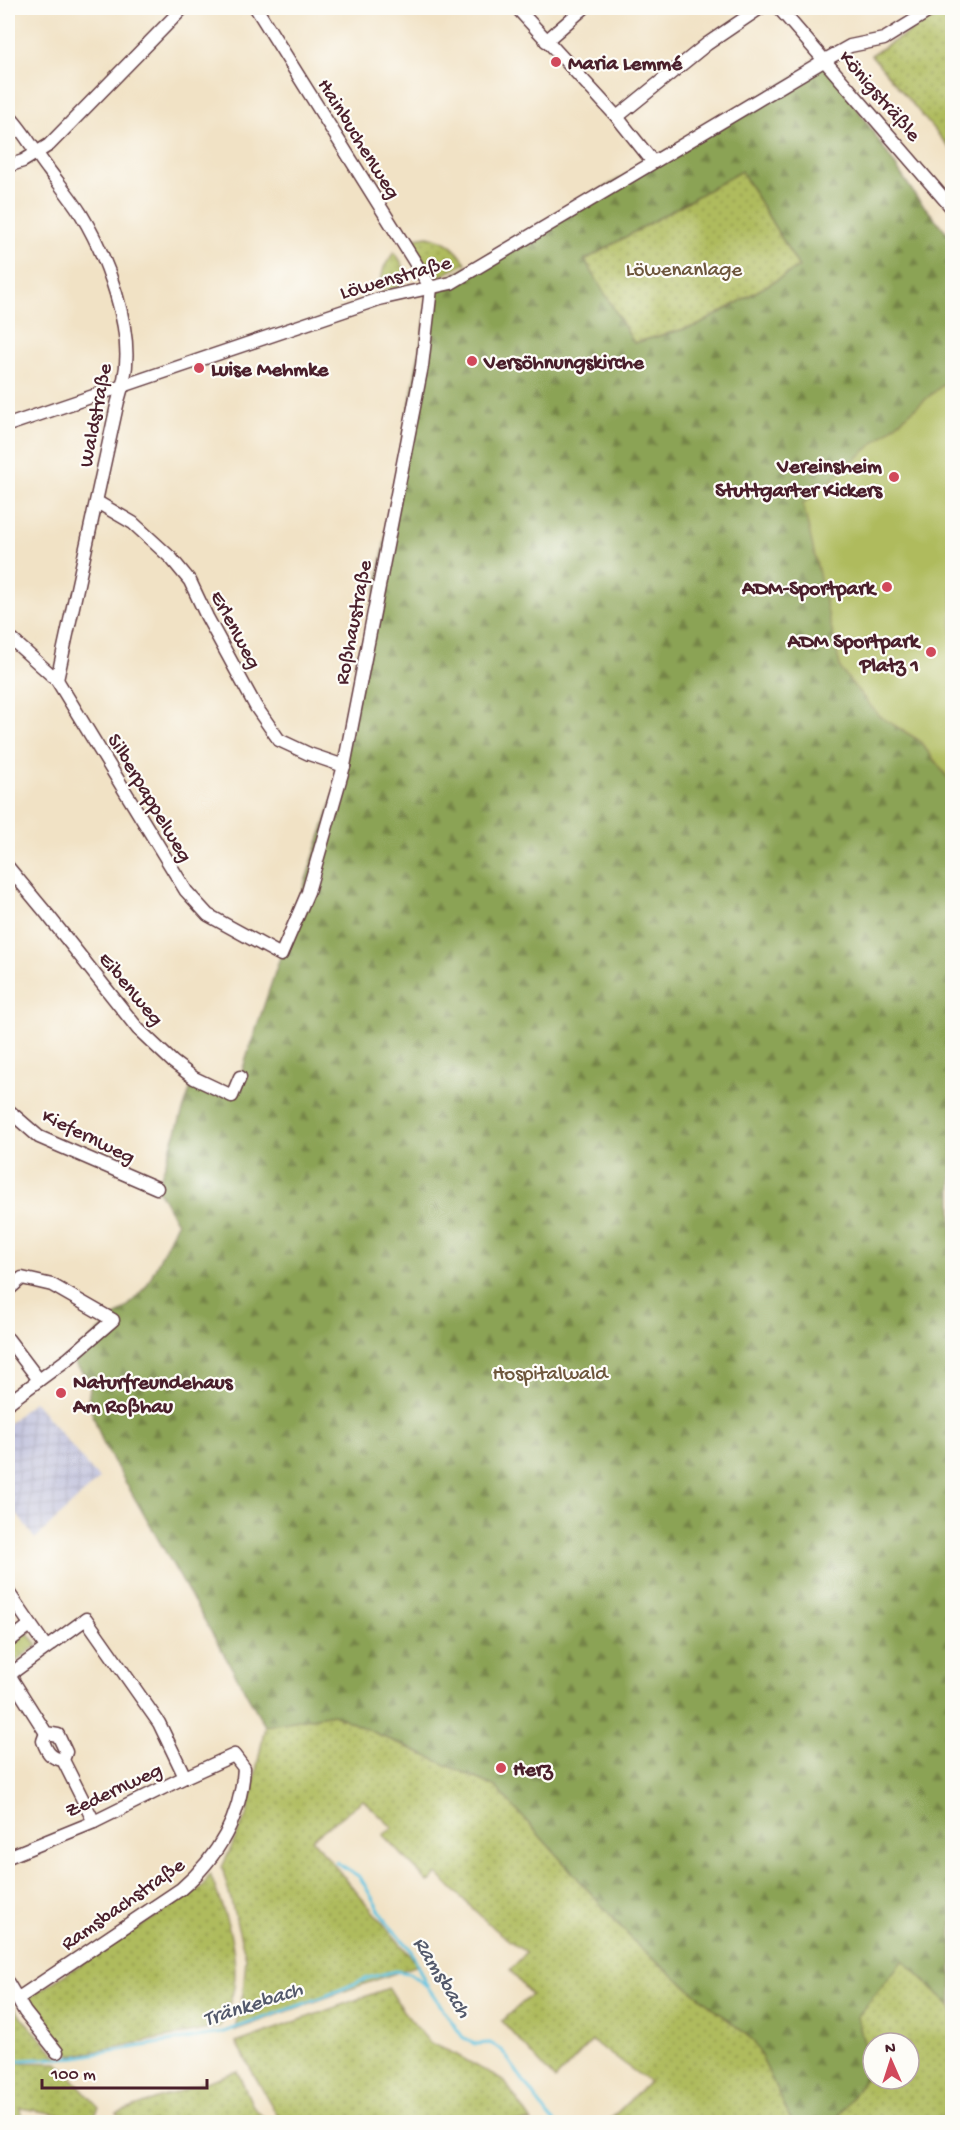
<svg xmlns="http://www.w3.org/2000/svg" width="960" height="2130" viewBox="0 0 960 2130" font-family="'Gochi Hand',sans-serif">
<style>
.industrial{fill:url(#industrial-grid)}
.green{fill:url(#green-dots);stroke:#7c6d44;stroke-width:1.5;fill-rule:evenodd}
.forest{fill:url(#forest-firs);stroke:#6a6140;stroke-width:1.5;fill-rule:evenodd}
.pitch{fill:#afbb5d;stroke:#7c6d44;stroke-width:1.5}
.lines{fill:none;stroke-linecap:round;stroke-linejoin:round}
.stream{stroke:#63c4e1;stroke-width:3}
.minor-casing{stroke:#633c42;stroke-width:15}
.minor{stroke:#fff;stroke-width:12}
.poi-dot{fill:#d1495b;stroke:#fdfcf7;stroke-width:2}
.labels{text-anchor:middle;stroke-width:4.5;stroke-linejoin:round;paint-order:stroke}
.poi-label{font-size:21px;font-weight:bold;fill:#4a1f2b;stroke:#fdfcf7;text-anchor:start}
.street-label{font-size:21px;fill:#4a1f2b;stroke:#fdfcf7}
.park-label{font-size:21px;fill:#6d563c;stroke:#fdfcf7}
.water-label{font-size:22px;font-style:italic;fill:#53596b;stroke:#fdfcf7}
</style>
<defs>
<pattern id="industrial-grid" width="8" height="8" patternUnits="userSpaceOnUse" patternTransform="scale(1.5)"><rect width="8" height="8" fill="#c1c2dd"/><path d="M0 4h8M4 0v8" fill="none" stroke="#a7a6be"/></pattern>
<pattern id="green-dots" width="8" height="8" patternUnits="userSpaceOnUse" patternTransform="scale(1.5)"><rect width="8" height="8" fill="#afbb5d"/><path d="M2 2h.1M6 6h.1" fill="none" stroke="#90974d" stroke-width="1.8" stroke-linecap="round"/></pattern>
<pattern id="forest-firs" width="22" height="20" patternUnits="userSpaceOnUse" patternTransform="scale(1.5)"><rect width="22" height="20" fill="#8ba354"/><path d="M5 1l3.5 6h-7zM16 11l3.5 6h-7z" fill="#748446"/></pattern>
</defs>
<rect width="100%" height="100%" fill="#fdfcf7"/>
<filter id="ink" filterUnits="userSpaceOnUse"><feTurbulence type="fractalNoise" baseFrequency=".0167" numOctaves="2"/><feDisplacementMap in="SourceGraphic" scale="12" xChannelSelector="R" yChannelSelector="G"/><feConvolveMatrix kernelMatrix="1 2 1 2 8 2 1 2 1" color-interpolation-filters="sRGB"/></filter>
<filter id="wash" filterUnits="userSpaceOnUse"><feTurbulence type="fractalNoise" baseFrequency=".008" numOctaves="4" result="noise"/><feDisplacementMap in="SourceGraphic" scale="24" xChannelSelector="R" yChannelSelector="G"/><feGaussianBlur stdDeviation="1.35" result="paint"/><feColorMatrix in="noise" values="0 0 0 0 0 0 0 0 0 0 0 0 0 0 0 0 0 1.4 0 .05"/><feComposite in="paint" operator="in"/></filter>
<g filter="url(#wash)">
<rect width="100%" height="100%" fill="#f1e2c5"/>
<path class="industrial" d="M34,1401L99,1479L35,1539L8,1502V1424Z"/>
<g class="green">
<path d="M949,8H952V151L871,55Z"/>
<path d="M741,171L799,267L699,325L633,343L585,260Z"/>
<path d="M428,236C446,240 456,248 466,263L439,277L431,274L410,240V239Z"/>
<path d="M394,252C410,272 413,289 381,291L379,289L384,267Z"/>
<path d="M26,1631L37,1645L16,1661L8,1662V1646Z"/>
<path d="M333,1714L496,1787L640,1948L754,2041L792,2122H607L649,2082L592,2041L555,2080L502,2021L531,1995L510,1970L526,1953L494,1929L437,1874L429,1883L383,1835L393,1828L363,1800L312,1839L418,1965L235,2030L243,1993L246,1958L222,1867L248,1812L265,1726Z"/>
<path d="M210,1874C224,1910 239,1948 234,1987C232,2000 225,2015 220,2027L72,2056L22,2002L203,1887Z"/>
<path d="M903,1959L952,2007V2093L941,2122H834L871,2070L857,2017ZM873,2043H909V2079H873Z"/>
<path d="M389,1988L403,2011L430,2043L455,2054L505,2082L532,2122H281L236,2043Z"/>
<path d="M8,1998L21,2017L59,2058L10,2062L58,2063L99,2107L92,2120L20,2108L22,2122H8Z"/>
<path d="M237,2071L253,2106L267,2122H124L117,2113Z"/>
</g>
<path class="forest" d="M825,60L917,198L952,238V377L803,504L879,716L919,740L952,783V845L949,849L952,854V2007L903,1960L857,2017L871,2070L834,2122H792L754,2041L640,1948L496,1787L333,1714L265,1726L103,1443L88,1401L91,1381L69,1358L130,1304L147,1285L177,1223L157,1188L194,1078L232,1096L240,1077L344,766L431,288ZM741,171L799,267L699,325L634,343L585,260Z"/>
<path class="pitch" d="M952,377V783L919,740L879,716L841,670L803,504Z"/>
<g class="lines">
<g class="stream">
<path d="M336,1862L360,1877L386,1922L409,1947L427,1986L464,2039L475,2044L490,2043L501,2049L548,2116L555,2122"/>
<path d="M8,2061L76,2057L221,2033L326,1996L368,1978L395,1971L409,1973L427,1986"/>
</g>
</g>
</g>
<g filter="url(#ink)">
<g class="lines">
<g class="minor-casing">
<g id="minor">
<path d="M256,8L431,288"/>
<path d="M517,8L617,117L653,162"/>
<path d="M779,8L952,208"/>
<path d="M546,41L584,8"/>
<path d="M8,115C24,131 34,151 48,169C59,184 71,198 81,214C106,255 135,330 124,379C122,389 118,399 116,410L57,680"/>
<path d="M617,117L707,44L760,8"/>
<path d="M8,166L23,161L49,145L183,8"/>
<path d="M8,425L379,299L451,283L825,60L850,46L884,39L934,8"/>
<path d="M97,502L133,523L171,558L190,581L207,617L256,707L279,740L309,754L344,766"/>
<path d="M8,636L57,680L186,891L208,915L281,955L308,892L344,766L422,366L431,288"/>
<path d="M8,867L47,914L138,1029L173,1062L194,1078L232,1096L240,1077"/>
<path d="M8,1110L39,1137L157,1188"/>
<path d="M8,1290L22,1278L52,1285L113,1320L69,1358L8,1403"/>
<path d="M8,1339L39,1380"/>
<path d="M8,1592L46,1647"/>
<path d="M8,1642L30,1625"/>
<path d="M8,1673L46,1733L58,1735L66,1752L63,1760L94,1822"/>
<path d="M9,1675L86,1619L159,1723L185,1777"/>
<path d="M46,1733L43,1741C47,1752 50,1758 63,1760"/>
<path d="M8,1857L94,1822L185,1777L234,1755L244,1768C241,1818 218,1857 181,1889L17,1999"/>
<path d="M8,1983L25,2012L57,2052"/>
</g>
</g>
<use href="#minor" class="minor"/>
</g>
</g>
<g class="poi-dot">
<circle cx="556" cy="62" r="6"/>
<circle cx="472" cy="361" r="6"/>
<circle cx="199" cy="368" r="6"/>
<circle cx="894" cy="477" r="6"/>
<circle cx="887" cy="587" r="6"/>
<circle cx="931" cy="652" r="6"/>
<circle cx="61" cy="1393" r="6"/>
<circle cx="501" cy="1768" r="6"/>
</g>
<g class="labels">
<g class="poi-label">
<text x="568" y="69">Maria Lemmé</text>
<text x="484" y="368">Versöhnungskirche</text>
<text x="211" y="375">Luise Mehmke</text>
<text x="882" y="472" text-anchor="end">Vereinsheim<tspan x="882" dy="24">Stuttgarter Kickers</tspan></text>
<text x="875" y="594" text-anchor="end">ADM-Sportpark</text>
<text x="919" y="647" text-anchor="end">ADM Sportpark<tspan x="919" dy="24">Platz 1</tspan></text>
<text x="73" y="1388">Naturfreundehaus<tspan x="73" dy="24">Am Roßhau</tspan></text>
<text x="513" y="1775">Herz</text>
</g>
<g class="street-label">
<text transform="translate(881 95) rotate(49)" y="7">Königsträßle</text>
<text transform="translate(360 138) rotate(58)" y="7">Hainbuchenweg</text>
<text transform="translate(395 276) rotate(-16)" y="7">Löwenstraße</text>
<text transform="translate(94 415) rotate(-79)" y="7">Waldstraße</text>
<text transform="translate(352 622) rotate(-79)" y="7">Roßhaustraße</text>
<text transform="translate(237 629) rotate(62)" y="7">Erlenweg</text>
<text transform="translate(151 797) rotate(59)" y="7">Silberpappelweg</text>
<text transform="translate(132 988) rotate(50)" y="7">Eibenweg</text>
<text transform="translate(89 1135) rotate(26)" y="7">Kiefernweg</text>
<text transform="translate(113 1789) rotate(-25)" y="7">Zedernweg</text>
<text transform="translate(122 1903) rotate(-35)" y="7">Ramsbachstraße</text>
</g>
<g class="park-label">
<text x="684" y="275">Löwenanlage</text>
<text x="550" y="1379">Hospitalwald</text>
</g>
<g class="water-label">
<text transform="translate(444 1976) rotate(58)" y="8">Ramsbach</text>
<text transform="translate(252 2002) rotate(-18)" y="8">Tränkebach</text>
</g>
</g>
<rect width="960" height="2130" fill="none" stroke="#fdfcf7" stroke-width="30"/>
<g transform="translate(891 2061) rotate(357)"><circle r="28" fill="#fdfcf7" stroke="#b5a4a5" stroke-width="1.5"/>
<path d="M0-4.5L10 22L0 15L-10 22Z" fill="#d1495b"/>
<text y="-9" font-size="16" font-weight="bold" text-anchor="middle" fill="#4a1f2b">N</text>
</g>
<path d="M42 2079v9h165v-9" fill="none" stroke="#4a1f2b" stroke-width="3"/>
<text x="51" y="2079" font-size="18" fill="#4a1f2b" stroke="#fdfcf7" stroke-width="4.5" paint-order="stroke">100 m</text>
</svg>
